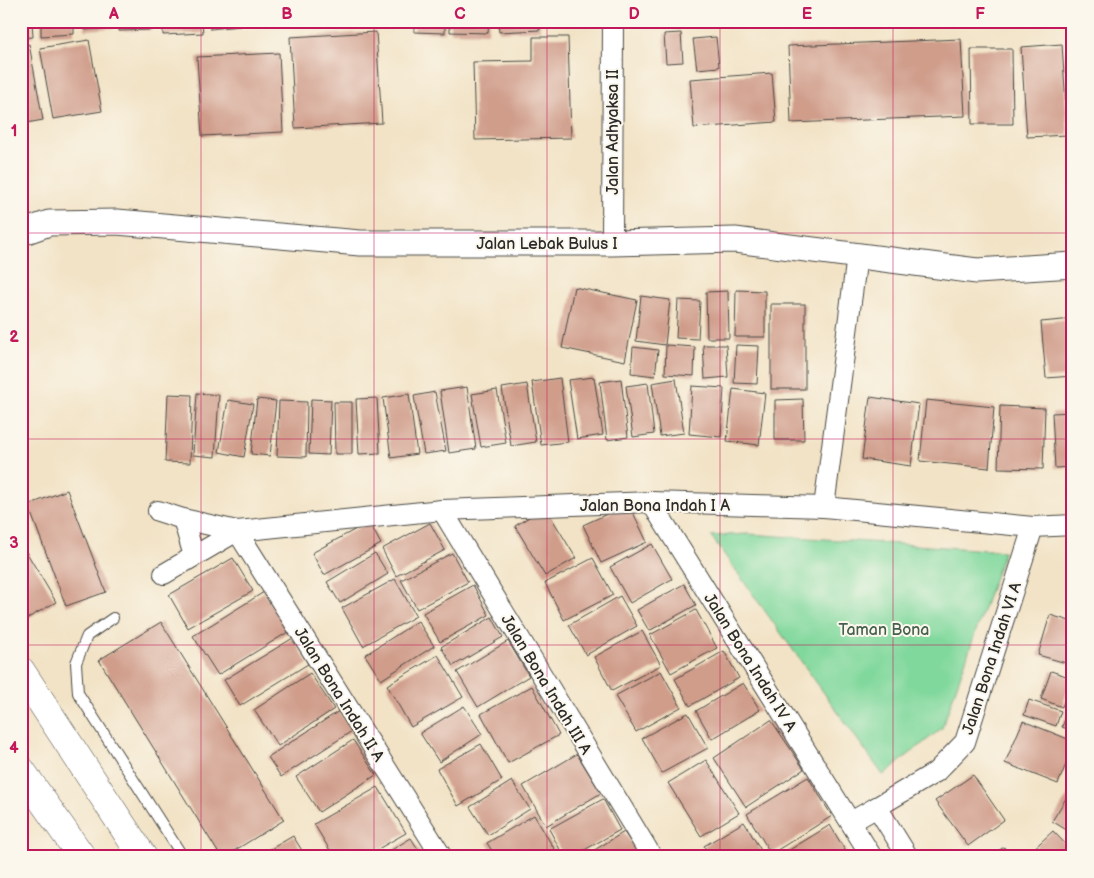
<svg xmlns="http://www.w3.org/2000/svg" width="1094" height="878" viewBox="0 0 1094 878" font-family="'Balsamiq Sans',sans-serif">
<style>
.green{fill:#80d89c;stroke:#568264}
.building{fill:#d09d8b}
.lines{fill:none;stroke-linecap:round;stroke-linejoin:round}
.service-casing{stroke:#494742;stroke-width:12}
.minor-casing{stroke:#494742;stroke-width:22}
.tertiary-casing{stroke:#494742;stroke-width:27}
.secondary-casing{stroke:#494742;stroke-width:29}
.service{stroke:#fff;stroke-width:10}
.minor{stroke:#fff;stroke-width:20}
.tertiary{stroke:#fff;stroke-width:25}
.secondary{stroke:#fff;stroke-width:28}
.grid{fill:none;stroke:#c2185b;stroke-width:1;stroke-opacity:0.55}
.labels{text-anchor:middle;stroke-width:4;stroke-linejoin:round;paint-order:stroke}
.street-label{font-size:16px;fill:#2b2b2b;stroke:#fbf7ec}
.park-label{font-size:16px;fill:#445f4d;stroke:#fbf7ec}
.neatline{fill:none;stroke:#c2185b;stroke-width:2}
.grid-label{font-size:16px;text-anchor:middle;font-weight:bold;fill:#c2185b}
</style>
<rect width="100%" height="100%" fill="#fbf7ec"/>
<filter id="ink" filterUnits="userSpaceOnUse"><feTurbulence type="fractalNoise" baseFrequency=".02" numOctaves="2"/><feDisplacementMap in="SourceGraphic" scale="10" xChannelSelector="R" yChannelSelector="G"/><feConvolveMatrix kernelMatrix="1 2 1 2 8 2 1 2 1" color-interpolation-filters="sRGB"/></filter>
<filter id="wash" filterUnits="userSpaceOnUse"><feTurbulence type="fractalNoise" baseFrequency=".0096" numOctaves="4" result="noise"/><feDisplacementMap in="SourceGraphic" scale="20" xChannelSelector="R" yChannelSelector="G"/><feGaussianBlur stdDeviation="1.12" result="paint"/><feColorMatrix in="noise" values="0 0 0 0 0 0 0 0 0 0 0 0 0 0 0 0 0 1.4 0 .05"/><feComposite in="paint" operator="in"/></filter>
<g filter="url(#wash)">
<rect width="100%" height="100%" fill="#f2e3c6"/>
<path class="green" d="M748,534L1004,551L942,728L883,775L711,536Z"/>
<g id="blocks">
<g class="building">
<path d="M21,21H32L33,37L21,38Z"/>
<path d="M41,21H74V34L41,36Z"/>
<path d="M84,21H114V28L85,30Z"/>
<path d="M119,21H151V30L119,31Z"/>
<path d="M163,21H202L203,33L163,35Z"/>
<path d="M209,21H241V26L210,29Z"/>
<path d="M414,21H445V33L414,32Z"/>
<path d="M450,21H489L488,33L450,32Z"/>
<path d="M498,21H540V30L499,32Z"/>
<path d="M673,21H700V24L673,28Z"/>
<path d="M767,21H816V23L767,25Z"/>
<path d="M1068,28H1073V67H1071Z"/>
<path d="M376,32L382,123L295,128L290,37Z"/>
<path d="M681,33L683,62L666,63L664,34Z"/>
<path d="M533,37H568L571,138L475,140L473,62L533,61Z"/>
<path d="M716,37L719,67L697,69L693,39Z"/>
<path d="M961,39L965,116L791,123L788,46Z"/>
<path d="M89,40L102,111L53,119L40,48Z"/>
<path d="M29,44L43,120L21,124V46Z"/>
<path d="M1062,44L1068,135L1027,137L1021,47Z"/>
<path d="M971,49H1012L1013,124H972Z"/>
<path d="M279,53L283,132L202,136L197,57Z"/>
<path d="M772,73L776,122L694,128L690,79Z"/>
<path d="M574,287L637,300L625,361L562,348Z"/>
<path d="M736,290L765,291V337H735Z"/>
<path d="M728,291L729,338H707L706,292Z"/>
<path d="M641,296L670,300L665,345L636,341Z"/>
<path d="M678,300L700,301L698,339L676,338Z"/>
<rect x="771" y="304" width="34" height="85"/>
<path d="M1073,319V376L1046,378L1041,322Z"/>
<path d="M666,345L695,347L694,376L665,374Z"/>
<path d="M703,345H726L728,377L705,379Z"/>
<path d="M736,345L759,346L757,384L734,383Z"/>
<path d="M633,347L658,350L655,376L631,373Z"/>
<path d="M594,377L603,435L577,439L568,380Z"/>
<path d="M560,378L568,442L541,445L532,382Z"/>
<path d="M621,379L628,437L607,440L600,382Z"/>
<path d="M676,379L684,433L660,436L652,383Z"/>
<path d="M648,383L654,434L633,437L626,386Z"/>
<path d="M527,384L536,442L511,446L502,388Z"/>
<path d="M692,386L724,388L721,437L689,434Z"/>
<path d="M467,387L476,449L449,453L440,391Z"/>
<path d="M733,389L765,393L759,445L727,441Z"/>
<path d="M497,390L506,443L481,447L472,394Z"/>
<path d="M435,392L446,451L424,454L414,396Z"/>
<path d="M197,393L219,395L215,457L193,455Z"/>
<path d="M168,394L192,395L190,463L165,462Z"/>
<path d="M409,394L417,454L391,458L383,398Z"/>
<path d="M870,397L919,404L911,466L862,459Z"/>
<path d="M377,398L380,453L359,454L356,399Z"/>
<path d="M257,399L276,401L270,456L251,454Z"/>
<path d="M311,399L331,400L329,455L309,454Z"/>
<path d="M803,399L804,440H775V400Z"/>
<path d="M228,400L253,404L244,457L219,452Z"/>
<path d="M926,400L994,407L989,468L920,461Z"/>
<path d="M279,401L307,402L306,457L277,456Z"/>
<path d="M334,402H352V454H335Z"/>
<path d="M1000,406L1045,408L1043,469L998,468Z"/>
<path d="M1073,412V467L1055,468L1052,413Z"/>
<path d="M67,490L106,592L66,606L28,505Z"/>
<path d="M629,504L647,542L601,563L583,525Z"/>
<path d="M545,507L576,558L545,576L515,526Z"/>
<path d="M369,522L381,544L324,575L312,553Z"/>
<path d="M430,523L445,550L396,576L382,549Z"/>
<path d="M21,543L56,602L21,622Z"/>
<path d="M652,544L672,579L630,603L610,567Z"/>
<path d="M375,553L388,574L340,603L327,582Z"/>
<path d="M452,553L468,582L417,609L401,580Z"/>
<path d="M233,558L253,591L188,628L169,595Z"/>
<path d="M593,558L613,595L564,620L545,583Z"/>
<path d="M395,579L416,616L363,646L342,608Z"/>
<path d="M684,584L696,605L649,631L637,610Z"/>
<path d="M473,585L489,615L440,642L423,613Z"/>
<path d="M264,592L288,632L218,675L193,636Z"/>
<path d="M620,596L637,626L586,655L569,625Z"/>
<path d="M696,610L717,648L671,673L650,635Z"/>
<path d="M1050,615L1073,622V665L1038,655Z"/>
<path d="M492,617L503,637L453,666L441,647Z"/>
<path d="M418,621L434,646L381,680L365,655Z"/>
<path d="M161,622L284,820L224,857H221L99,660Z"/>
<path d="M642,631L661,665L612,691L594,657Z"/>
<path d="M293,638L308,664L240,706L224,680Z"/>
<path d="M508,641L529,676L478,707L457,672Z"/>
<path d="M724,651L739,678L690,706L675,679Z"/>
<path d="M438,655L463,697L411,727L387,685Z"/>
<path d="M661,671L681,707L636,732L615,696Z"/>
<path d="M1051,671L1072,678L1062,707L1041,699Z"/>
<path d="M310,673L334,709L278,746L254,710Z"/>
<path d="M743,683L760,710L712,739L696,711Z"/>
<path d="M532,686L559,735L508,763L481,714Z"/>
<path d="M1029,700L1061,711L1056,726L1024,715Z"/>
<path d="M464,706L482,734L439,762L420,733Z"/>
<path d="M1070,706L1073,707V731L1062,727Z"/>
<path d="M339,711L352,731L281,777L268,757Z"/>
<path d="M688,713L708,748L662,773L642,738Z"/>
<path d="M771,720L804,769L746,807L714,758Z"/>
<path d="M1023,721L1073,741V747L1058,784L1005,763Z"/>
<path d="M353,740L376,775L319,812L296,777Z"/>
<path d="M481,744L502,780L458,806L437,769Z"/>
<path d="M577,754L601,793L546,826L523,786Z"/>
<path d="M706,760L739,813L701,836L668,783Z"/>
<path d="M973,775L1004,820L968,846L935,801Z"/>
<path d="M808,777L832,816L771,854L747,814Z"/>
<path d="M512,781L530,809L488,835L470,807Z"/>
<path d="M378,787L406,833L364,857H334L314,824Z"/>
<path d="M1070,792L1073,793V834L1052,821Z"/>
<path d="M603,799L620,830L572,857H564L549,829Z"/>
<path d="M534,815L559,857H496L487,843Z"/>
<path d="M744,822L762,852L754,857H710L704,846Z"/>
<path d="M830,825L849,857H778Z"/>
<path d="M1053,831L1073,852V857H1031L1028,854Z"/>
<path d="M624,832L640,857H583Z"/>
<path d="M293,836L306,857H257Z"/>
<path d="M411,838L423,857H380Z"/>
<path d="M1004,847L1010,857H989Z"/>
</g>
</g>
</g>
<g filter="url(#ink)">
<use href="#blocks" fill-opacity="0" stroke="#494742" stroke-width="1"/>
<g class="lines">
<g class="service-casing">
<path id="service" d="M113,618L87,636L76,663L78,693L183,857"/>
</g>
<g class="minor-casing">
<g id="minor">
<path d="M612,243L613,21"/>
<path d="M651,502L872,857"/>
<path d="M824,507L857,256"/>
<path d="M442,510L652,857"/>
<path d="M158,511L183,519L237,531L442,510L651,502L824,507L1033,527L1073,525"/>
<path d="M183,519L194,556"/>
<path d="M237,531L442,857"/>
<path d="M164,574L237,531"/>
<path d="M877,807L936,772L965,742L1033,527"/>
<path d="M851,822L877,807L908,857"/>
</g>
</g>
<g class="tertiary-casing">
<path id="tertiary" d="M21,233L49,223L117,222L360,243H612L735,240L977,271L1073,265"/>
</g>
<g class="secondary-casing">
<g id="secondary">
<path d="M21,671L143,857"/>
<path d="M21,770L82,857"/>
</g>
</g>
<use href="#service" class="service"/>
<use href="#minor" class="minor"/>
<use href="#tertiary" class="tertiary"/>
<use href="#secondary" class="secondary"/>
</g>
</g>
<path class="grid" d="M201,21V857M374,21V857M547,21V857M720,21V857M893,21V857M21,233H1073M21,439H1073M21,645H1073"/>
<g class="labels">
<g class="street-label">
<text transform="translate(612 132) rotate(-90)" y="6">Jalan Adhyaksa II</text>
<text x="547" y="249">Jalan Lebak Bulus I</text>
<text x="655" y="511">Jalan Bona Indah I A</text>
<text transform="translate(991 658) rotate(-72)" y="6">Jalan Bona Indah VI A</text>
<text transform="translate(751 662) rotate(58)" y="6">Jalan Bona Indah IV A</text>
<text transform="translate(547 684) rotate(59)" y="6">Jalan Bona Indah III A</text>
<text transform="translate(340 694) rotate(58)" y="6">Jalan Bona Indah II A</text>
</g>
<g class="park-label">
<text x="884" y="635">Taman Bona</text>
</g>
</g>
<rect width="1094" height="878" fill="none" stroke="#fbf7ec" stroke-width="55"/>
<rect x="28" y="28" width="1038" height="822" class="neatline"/>
<g class="grid-label">
<text x="114" y="19">A</text>
<text x="287" y="19">B</text>
<text x="460" y="19">C</text>
<text x="634" y="19">D</text>
<text x="807" y="19">E</text>
<text x="980" y="19">F</text>
<text x="14" y="136">1</text>
<text x="14" y="342">2</text>
<text x="14" y="548">3</text>
<text x="14" y="753">4</text>
</g>
</svg>
